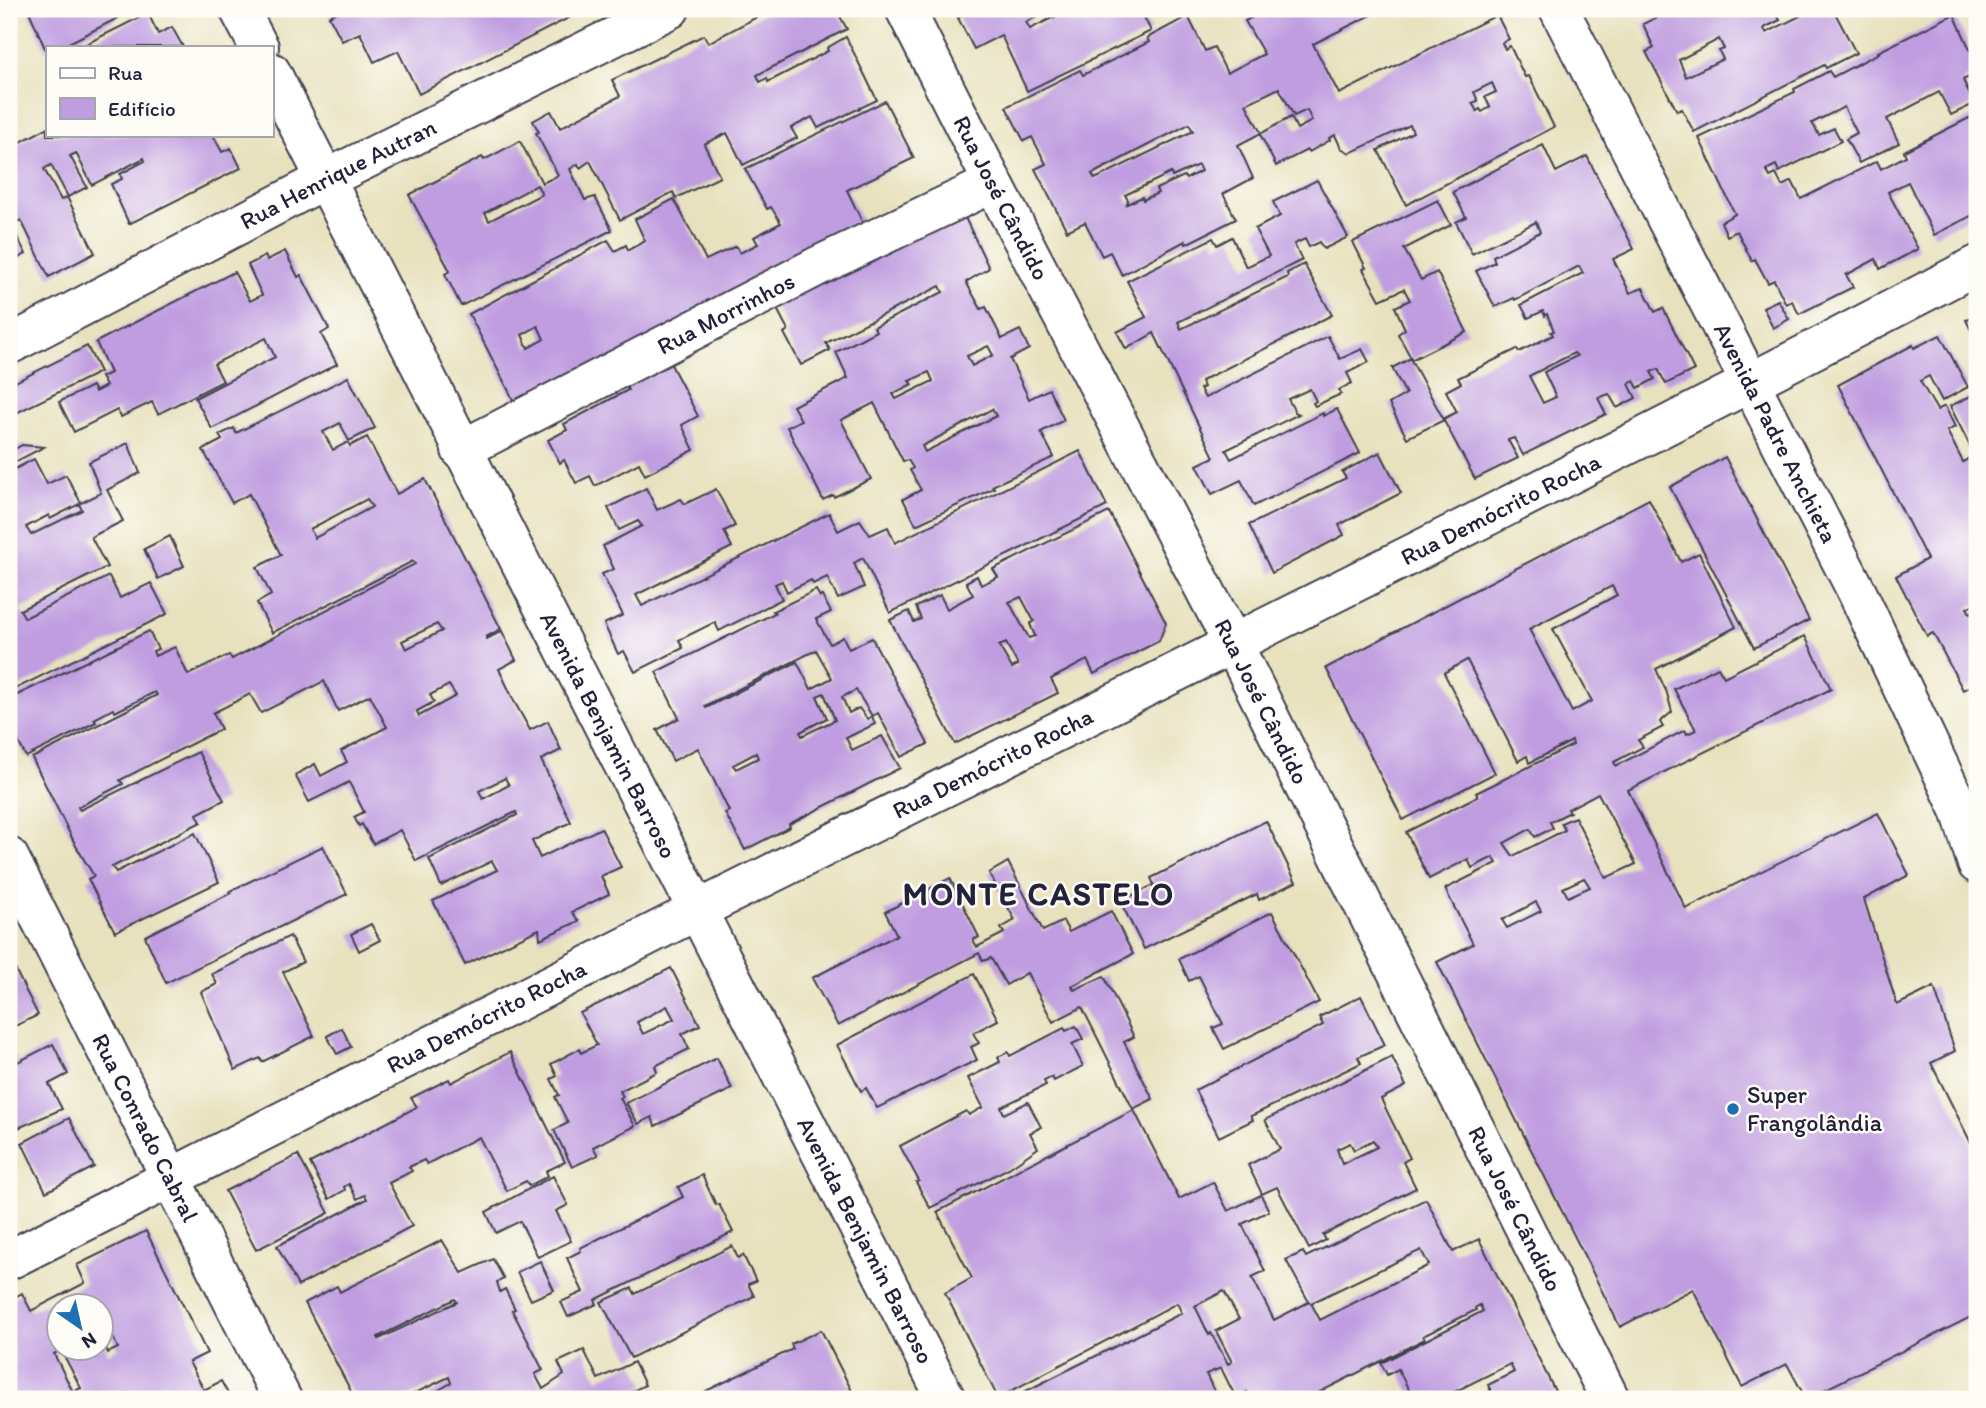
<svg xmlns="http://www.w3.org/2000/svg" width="1986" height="1408" viewBox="0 0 1986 1408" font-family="Itim,sans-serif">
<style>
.building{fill:#c09de0;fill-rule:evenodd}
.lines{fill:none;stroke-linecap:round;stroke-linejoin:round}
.minor-casing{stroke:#403f4e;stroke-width:42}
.minor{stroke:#fff;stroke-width:38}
.poi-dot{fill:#1f6fb2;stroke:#fdfcf7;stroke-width:2.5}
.labels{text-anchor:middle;stroke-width:5;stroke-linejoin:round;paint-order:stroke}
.street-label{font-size:24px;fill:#22223b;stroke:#fdfcf7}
.poi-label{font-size:24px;fill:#22223b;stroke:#fdfcf7;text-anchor:start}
.district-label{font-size:32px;font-weight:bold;letter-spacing:2px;fill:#22223b;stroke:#fdfcf7}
</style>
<rect width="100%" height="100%" fill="#fdfcf7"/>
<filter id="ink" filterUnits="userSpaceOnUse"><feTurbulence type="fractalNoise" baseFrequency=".0143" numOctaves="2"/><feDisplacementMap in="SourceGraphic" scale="14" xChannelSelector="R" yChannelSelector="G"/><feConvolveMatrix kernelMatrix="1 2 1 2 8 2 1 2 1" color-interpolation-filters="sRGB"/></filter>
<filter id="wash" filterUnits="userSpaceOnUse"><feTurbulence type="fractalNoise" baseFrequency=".00686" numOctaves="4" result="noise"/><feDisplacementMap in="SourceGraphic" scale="28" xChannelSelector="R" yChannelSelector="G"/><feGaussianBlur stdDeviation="1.57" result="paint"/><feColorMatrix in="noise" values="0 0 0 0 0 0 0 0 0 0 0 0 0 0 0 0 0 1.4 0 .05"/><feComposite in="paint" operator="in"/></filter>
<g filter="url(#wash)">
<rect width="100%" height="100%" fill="#e8e1bd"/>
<g id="blocks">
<g class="building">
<path d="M28,9H114L118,18L61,47H47V53Z"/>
<path d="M343,9H586L419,94L398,51L374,62L360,33L342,41L329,16Z"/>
<path d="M772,9H836L847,29L757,75L760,82L767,78L768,82L828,51L827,48L846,37L877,100L818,128L812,117L791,128L797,138L743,165L727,133L704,144L720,177L676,198L673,192L620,220L590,161L580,168L578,164L570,169L585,200L595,197L612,230L461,306L445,274L450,271L409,195L482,157L484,160L520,141L542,183L551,179L558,175L536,133L539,132L533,121L551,111L560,128L620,96L612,80L704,35L708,43ZM537,185L542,194L489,221L485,213Z"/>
<path d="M957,9H1051L1026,22L1030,29L1070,9H1140L1151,31L1027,91L1001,35L974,49L958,18L960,17Z"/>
<path d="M1268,9H1383L1313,44L1339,94L1497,15L1509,39L1502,43L1505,49L1510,46L1525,77L1529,76L1554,127L1406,205L1378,150L1413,132L1410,125L1350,153L1341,148L1335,135L1329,138L1330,140L1309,152L1307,150L1276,166L1260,134L1291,117L1297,129L1312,121L1307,110L1294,116L1279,88L1246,104L1261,133L1238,145L1253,178L1223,194L1236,219L1186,244L1185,241L1122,275L1110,252L1102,256L1085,222L1067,231L1035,169L1046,164L1032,137L1024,141L1006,107L1080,70L1083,75L1149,42L1147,38L1188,16L1205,51L1214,47L1227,73L1264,54L1245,21ZM1492,83L1496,92L1485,97L1490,107L1482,112L1480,109L1477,111L1472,103L1478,101L1474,92ZM1189,124L1193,131L1095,179L1092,174ZM1198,165L1201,171L1186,179L1184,176L1156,189L1158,193L1143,200L1142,197L1127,204L1128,200L1125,195L1171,173L1172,177Z"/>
<path d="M1674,9H1779L1775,11L1780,20L1764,28L1766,33L1800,16L1797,11L1801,9H1833L1856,53L1826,68L1824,65L1694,132L1682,109L1677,111L1646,52L1654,48L1643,24ZM1719,39L1724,49L1719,51L1723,59L1686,77L1679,60Z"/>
<path d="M148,13L158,34L172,27L183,47H80Z"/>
<path d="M1954,14L1977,65V73L1963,80L1974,104L1951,115L1939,92L1887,119L1899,143L1859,163L1846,139L1857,133L1844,107L1812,123L1819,135L1834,128L1841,141L1779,172L1776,165L1766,170L1770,177L1776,174L1782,186L1792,181L1801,199L1877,161L1881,169L1906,156L1904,151L1977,114V213L1934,235L1908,182L1888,192L1918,249L1880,269L1876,259L1846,275L1853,287L1799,314L1792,301L1786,304L1774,280L1768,283L1755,259L1752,261L1737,231L1727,236L1721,222L1735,214L1699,138L1795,92L1794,89L1829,71L1833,77L1879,53L1878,52Z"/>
<path d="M885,101L914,158L847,190L867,232L517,407L469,314L608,240L615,251L626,245L628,250L645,241L635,219L674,199L706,260L736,246L740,253L758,244L754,237L781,223L771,207L767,209L745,169ZM538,326L544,339L528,348L522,335Z"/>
<path d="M47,128V135H213L222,152L231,148L241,168L129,224L111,184L122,179L120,174L145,161L144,158L92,185L76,153L70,156L87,187L68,197L51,165L47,167L44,169L56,191L61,200L67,197L95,253L49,277L21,220L9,225V148Z"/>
<path d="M1543,145L1556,172L1587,156L1634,249L1613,259L1630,293L1643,288L1655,312L1663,308L1694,370L1666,384L1658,369L1651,372L1655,379L1638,388L1634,381L1629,384L1636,398L1617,408L1609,394L1598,398L1606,414L1523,455L1514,438L1508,440L1518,458L1475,479L1443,419L1457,412L1446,391L1461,383L1458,378L1517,349L1519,352L1553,335L1551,332L1554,331L1547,314L1545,316L1543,311L1528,318L1521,305L1583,273L1579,266L1515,300L1514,298L1495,307L1476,271L1495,262L1493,256L1540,232L1536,222L1472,254L1456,222L1466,217L1453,192ZM1574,353L1577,356L1544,372L1556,397L1543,403L1529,376Z"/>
<path d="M1317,180L1348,237L1324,249L1319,242L1309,247L1305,239L1294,244L1302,260L1178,322L1181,329L1288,277L1287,273L1304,264L1332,315L1201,381L1204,387L1200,389L1205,398L1328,336L1340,359L1362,349L1369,362L1347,373L1352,383L1339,390L1341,394L1315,406L1313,403L1316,401L1310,389L1288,399L1295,412L1299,414L1226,450L1231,459L1323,413V416L1337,409L1360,453L1254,506L1241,480L1212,494L1197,465L1214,457L1154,333L1126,349L1117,332L1146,317L1127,281L1213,238L1217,245L1232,237L1246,267L1269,256L1255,229L1280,216L1273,202Z"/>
<path d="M1438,200L1451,225L1404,249L1421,280L1437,272L1467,332L1411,360L1444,420L1407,438L1389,404L1406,394L1392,368L1411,358L1398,334L1405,329L1395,307L1410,300L1404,289L1380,300L1363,269L1366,268L1353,242Z"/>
<path d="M959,205L989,268L966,282L981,309L986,307L1002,339L1020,330L1029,349L1010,359L1029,399L1049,389L1064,420L1041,432L1054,457L992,486L994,488L916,525L903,499L921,490L910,470L913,468L908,460L903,461L874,403L841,420L871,479L834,497L833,495L823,500L787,427L801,420L793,406L848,378L836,352L876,331L874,327L943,292L940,286L826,343L830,350L801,365L784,333L788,330L775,305ZM988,346L993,355L972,366L967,356ZM929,372L933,381L896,399L893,394L912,384L909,381ZM992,409L996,416L925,452L922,446Z"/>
<path d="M11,225L26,254L9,263V226Z"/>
<path d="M285,251L298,277L301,275L329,329L321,334L337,364L212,429L195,398L275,357L266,338L214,364L223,381L158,414L152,402L121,417L117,410L74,432L59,402L92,386L95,392L106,386L101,377L110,373L96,342L234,272L250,301L262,295L248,265L265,256L267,260Z"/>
<path d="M1778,300L1789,319L1773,328L1763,307Z"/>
<path d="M1977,315V342L1966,320Z"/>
<path d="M1940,335L1968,387L1942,401L1929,376L1920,381L1937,410L1945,406L1955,427L1947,431L1963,462L1971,457L1977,470V481L1973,483L1977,491V603L1967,608L1970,613L1977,610V683L1963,690L1933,633L1927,636L1896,576L1927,559L1838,385L1913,345L1914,348Z"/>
<path d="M87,346L100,372L12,415L9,408V385Z"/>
<path d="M666,355L698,416L682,425L694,450L645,475L639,463L595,486L590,476L576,483L564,460L560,463L548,440L567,430L564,424L628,390L621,377Z"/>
<path d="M348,377L375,428L349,441L340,423L323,432L333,450L348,442L350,446L367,437L397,494L425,479L501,629L486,637L487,639L502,631L516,660L499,669L514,701L530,730L548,721L561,750L541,760L571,822L532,841L540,858L601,828L621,867L601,876L609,894L572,912L579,921L540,939L539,929L465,965L433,901L497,870L492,861L441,886L429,859L517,815L516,812L416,861L400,830L373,844L362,824L359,826L354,817L364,812L349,782L309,802L295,775L315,764L321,776L347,762L341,751L387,727L370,695L338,711L324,681L261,713L250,694L213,713L221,729L120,780L123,784L78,807L80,810L198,752L224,800L197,814L201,822L112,867L116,872L195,833L219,882L115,932L88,879L94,876L76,846L32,758L157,695L155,692L115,712L113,709L94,719L96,722L26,757L11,727L14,726L9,717V699L149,631L158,649L153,651L155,656L175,647L188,675L229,655L232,659L415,564L413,561L272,633L257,603L271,595L257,567L281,555L249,494L232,503L203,450L222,440L219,435L234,428L236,433ZM367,499L372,507L315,538L310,529ZM437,624L442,631L406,649L402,641ZM449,685L456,696L419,716L417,711L434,702L430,695ZM505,778L509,785L483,799L479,791Z"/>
<path d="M1977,393V460L1950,406Z"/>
<path d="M128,443L140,473L107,490L123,521L91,537L107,567L20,610L25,618L109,576L120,598L151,583L167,614L9,692V550L13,547L9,540V472L34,459L47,484L66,475L81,503L101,493L89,462ZM79,504L82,510L31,535L26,527L49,515L50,519Z"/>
<path d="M22,445L44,447L15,462L10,452Z"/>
<path d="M1080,451L1107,506L890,613L863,558L854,563L864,587L838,599L827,577L813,584L811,580L787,592L782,581L775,584L782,599L719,631L715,622L679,640L683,648L635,672L624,651L618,654L604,624L623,615L602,574L614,569L603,546L642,526L638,521L619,530L608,508L646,488L657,510L681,499L685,504L716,489L735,526L724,531L732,547L636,595L642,606L829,513L838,531L860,520L870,535L888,527L895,543Z"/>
<path d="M1380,452L1401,493L1339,525L1344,535L1272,573L1249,525L1346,478L1342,472Z"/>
<path d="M1725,457L1809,620L1754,648L1670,487Z"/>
<path d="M1649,499L1681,562L1699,553L1736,627L1656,669L1667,693L1672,712L1660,722L1663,727L1638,740L1643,747L1614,762L1616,766L1685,730L1687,734L1696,730L1674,689L1718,667L1724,677L1805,636L1831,689L1628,790L1686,909L1878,813L1909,875L1864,899L1897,1005L1934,987L1955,1051L1931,1063L1977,1155V1314L1806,1399L1787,1364L1742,1387L1693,1289L1620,1327L1437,962L1473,944L1445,889L1497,863L1493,857L1472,868L1468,859L1429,879L1406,832L1478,796L1476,793L1573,745L1572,741L1529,763L1527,756L1518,761L1467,660L1444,673L1495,773L1403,820L1326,668ZM1612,586L1617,595L1553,629L1592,701L1572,712L1529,629ZM1598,793L1636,864L1606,878L1575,817L1561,823L1565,830L1513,856L1504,843L1530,829L1535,837L1553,828L1550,822L1570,812L1568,809ZM1584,878L1590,887L1568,897L1563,888ZM1536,902L1541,911L1507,928L1502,920Z"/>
<path d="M1109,512L1166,623L1159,641L1094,674L1087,660L1051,679L1058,693L955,744L890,620L909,611L914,622L921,619L916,607L940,595L947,609L973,595L966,582L977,576L981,585L998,577L993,569ZM1021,597L1034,621L1030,624L1035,636L1029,638L1009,602ZM1006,643L1018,665L1012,668L999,646Z"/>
<path d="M170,536L184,566L158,579L144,549Z"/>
<path d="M816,590L820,597L822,596L831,612L816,619L830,644L843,637L849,649L872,638L928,744L901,757L878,713L872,716L856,690L842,697L849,713L859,708L867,719L872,716L875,724L846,738L852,750L882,736L900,768L789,824L790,827L745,850L725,813L729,811L698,748L673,761L657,730L679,718L656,672L775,613L773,611ZM816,650L832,678L813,688L811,689L797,662L706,708L705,706ZM824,693L835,720L802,736L800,732L827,718L817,696ZM756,753L758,758L736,769L733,765Z"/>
<path d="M1266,821L1296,882L1259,900L1257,894L1144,949L1120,901L1154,885L1151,878Z"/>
<path d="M323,846L347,894L166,983L145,936L231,893L230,891Z"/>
<path d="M1008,862L1043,931L1063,921L1069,932L1111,911L1133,954L1072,986L1074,990L1104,976L1134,1037L1124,1042L1153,1099L1133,1109L1082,1007L1053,1022L1027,973L1006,985L991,958L983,961L979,953L838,1026L812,978L897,935L885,912L950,878L979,937L973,940L977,947L1004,933L1001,928L1015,920L989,873Z"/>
<path d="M1272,912L1319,1002L1224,1049L1213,1028L1223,1024L1199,976L1189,981L1179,959Z"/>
<path d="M371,924L380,940L359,951L351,934Z"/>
<path d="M290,936L303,962L283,972L314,1036L262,1062L260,1058L235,1070L201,992L217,984L212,974Z"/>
<path d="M9,957L38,1015L9,1029Z"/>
<path d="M671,968L700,1025L682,1034L689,1049L655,1066L657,1072L620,1091L623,1097L620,1098L635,1126L593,1147L598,1155L572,1167L554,1130L568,1123L555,1097L559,1095L551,1079L557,1076L551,1064L579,1049L581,1053L597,1045L580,1013ZM667,1006L674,1019L643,1034L637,1022Z"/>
<path d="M974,974L998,1020L973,1033L979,1043L971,1047L977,1060L877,1108L866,1088L861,1091L837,1045Z"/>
<path d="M1361,996L1385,1045L1358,1057L1361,1063L1359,1064L1251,1116L1253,1120L1219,1137L1195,1090L1323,1025L1319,1017Z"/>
<path d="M1076,1026L1083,1039L1072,1044L1083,1066L1054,1081L1052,1077L1044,1081L1046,1085L1001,1107L1004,1114L1028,1102L1041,1127L1030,1133L1038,1148L1009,1168L930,1208L916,1182L919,1181L900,1146L966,1111L969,1115L983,1107L968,1078L1000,1062L998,1057L1008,1052L1010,1056L1064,1028L1066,1031Z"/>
<path d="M342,1028L351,1047L337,1054L327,1036Z"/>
<path d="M9,1042L18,1062L53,1044L68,1074L49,1084L62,1109L9,1132V1075L15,1071L12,1066L9,1068Z"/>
<path d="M510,1052L565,1162L546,1171L548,1176L529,1186L526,1181L507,1191L479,1137L427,1164L424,1160L409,1167L412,1171L389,1183L412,1226L298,1286L277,1246L367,1199L365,1195L357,1199L349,1184L344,1187L345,1190L329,1199L310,1163L417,1107L411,1098L449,1079L451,1083Z"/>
<path d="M1392,1057L1406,1086L1381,1099L1410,1158L1403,1162L1416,1188L1323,1235L1326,1240L1309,1249L1277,1187L1262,1194L1248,1165L1280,1149L1265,1120ZM1373,1140L1377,1147L1342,1164L1337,1149L1350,1143L1354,1150Z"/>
<path d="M717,1058L732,1089L655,1126L652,1117L638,1124L626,1103Z"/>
<path d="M1134,1110L1179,1199L1213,1182L1228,1211L1261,1195L1269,1211L1242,1224L1265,1271L1252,1277L1274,1320L1309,1302L1286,1260L1303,1252L1306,1257L1426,1199L1453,1252L1479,1239L1559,1399H1459L1472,1393L1475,1399L1491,1391L1488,1385L1514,1372L1510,1364L1442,1398L1443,1399H1386L1398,1393L1401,1398L1411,1394L1398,1369L1387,1375L1381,1363L1483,1311L1480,1305L1475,1308L1476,1310L1423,1336L1425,1339L1306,1399H1250L1247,1392L1236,1398L1221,1368L1206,1374L1218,1399H1167L1165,1396L1159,1399H1028L1024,1392L1182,1313L1177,1303L998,1398L945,1293L972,1278L937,1212ZM1421,1250L1429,1265L1320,1320L1311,1303ZM1224,1291L1239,1319L1216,1331L1232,1362L1228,1364L1211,1333L1209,1335L1195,1306Z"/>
<path d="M69,1118L94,1167L46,1192L22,1143Z"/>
<path d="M298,1155L329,1213L256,1250L225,1191Z"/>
<path d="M702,1175L716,1205L719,1204L733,1232L595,1300L597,1304L568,1317L561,1302L583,1292L567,1258L581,1251L580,1248L683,1197L678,1187Z"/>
<path d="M553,1176L568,1205L556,1211L571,1241L538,1257L520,1221L496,1233L486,1212Z"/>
<path d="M146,1231L207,1353L189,1362L204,1390L221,1381L231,1399H131L128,1393L115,1399H16L9,1385V1300L22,1293L31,1311L85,1283L77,1265ZM60,1306H102V1325L106,1323L118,1348L108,1353L102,1339V1348H60ZM61,1350L81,1388L73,1392L54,1354Z"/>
<path d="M442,1240L462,1273L493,1259L504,1279L497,1282L500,1292L505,1289L515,1309L512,1310L543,1370L535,1374L543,1389L564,1375L558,1362L584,1350L598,1379L634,1362L645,1385L617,1399H423L451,1383L449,1377L403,1399H355L305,1303L337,1286L340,1292ZM455,1299L457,1302L379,1339L378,1337Z"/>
<path d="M732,1246L738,1258L743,1255L756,1281L748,1284L754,1296L631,1358L601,1302L632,1288L635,1294Z"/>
<path d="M540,1261L554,1290L531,1300L517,1272Z"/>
<path d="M821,1330L856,1399H710L706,1391L793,1349L791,1344Z"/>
</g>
</g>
</g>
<g filter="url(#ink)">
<use href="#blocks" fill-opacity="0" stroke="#403f4e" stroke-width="2"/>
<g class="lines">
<g class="minor-casing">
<g id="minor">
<path d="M239,9L259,47"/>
<path id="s1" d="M905,9L993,183L1233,644L1610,1399"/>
<path id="s2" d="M1559,9L1856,590L1960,810L1977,864"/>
<path id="s3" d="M271,72L946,1399"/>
<path id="s4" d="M9,345L326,179L670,9"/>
<path id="s5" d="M461,450L820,265L993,183"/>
<path id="s6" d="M9,857L282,1399"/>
<path id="s7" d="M9,1260C240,1144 469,1024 700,909C1127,696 1555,486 1977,265"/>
</g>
</g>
<use href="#minor" class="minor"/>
</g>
</g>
<circle class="poi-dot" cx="1733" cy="1109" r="7"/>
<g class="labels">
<g class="street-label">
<text dy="8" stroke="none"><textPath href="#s4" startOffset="371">Rua Henrique Autran</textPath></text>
<text dy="8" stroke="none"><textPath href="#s1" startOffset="212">Rua José Cândido</textPath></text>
<text dy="8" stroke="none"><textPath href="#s5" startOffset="298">Rua Morrinhos</textPath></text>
<text dy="8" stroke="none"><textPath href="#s2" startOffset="476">Avenida Padre Anchieta</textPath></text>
<text dy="8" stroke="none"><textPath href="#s7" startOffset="1670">Rua Demócrito Rocha</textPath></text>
<text dy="8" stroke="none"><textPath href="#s1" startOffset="779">Rua José Cândido</textPath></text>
<text dy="8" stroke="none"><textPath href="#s3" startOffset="744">Avenida Benjamin Barroso</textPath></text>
<text dy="8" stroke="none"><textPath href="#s7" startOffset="1102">Rua Demócrito Rocha</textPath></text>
<text dy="8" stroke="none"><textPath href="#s7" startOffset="536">Rua Demócrito Rocha</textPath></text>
<text dy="8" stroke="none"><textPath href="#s6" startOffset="303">Rua Conrado Cabral</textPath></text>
<text dy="8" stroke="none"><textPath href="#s1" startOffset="1346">Rua José Cândido</textPath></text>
<text dy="8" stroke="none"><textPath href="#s3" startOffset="1311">Avenida Benjamin Barroso</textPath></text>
</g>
<g class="poi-label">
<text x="1747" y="1103">Super<tspan x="1747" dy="28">Frangolândia</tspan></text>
</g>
<g class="district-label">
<text x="1039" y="905">MONTE CASTELO</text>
</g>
</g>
<rect width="1986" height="1408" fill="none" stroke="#fdfcf7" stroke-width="35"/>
<rect x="46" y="46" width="228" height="91" fill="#fdfcf7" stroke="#a5a5ac" stroke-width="2"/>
<rect x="60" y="68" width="35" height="10" fill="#ffffff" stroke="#a5a5ac" stroke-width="2"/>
<text x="108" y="80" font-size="21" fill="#22223b">Rua</text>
<rect x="60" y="98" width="35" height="21" fill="#c09de0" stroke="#a5a5ac" stroke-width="2"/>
<text x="108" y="116" font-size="21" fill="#22223b">Edifício</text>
<g transform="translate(80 1327) rotate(146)"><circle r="33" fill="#fdfcf7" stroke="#a5a5ac" stroke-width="2"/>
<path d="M0-5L12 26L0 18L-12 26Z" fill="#1f6fb2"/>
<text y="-10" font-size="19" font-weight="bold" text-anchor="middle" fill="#22223b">N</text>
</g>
</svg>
